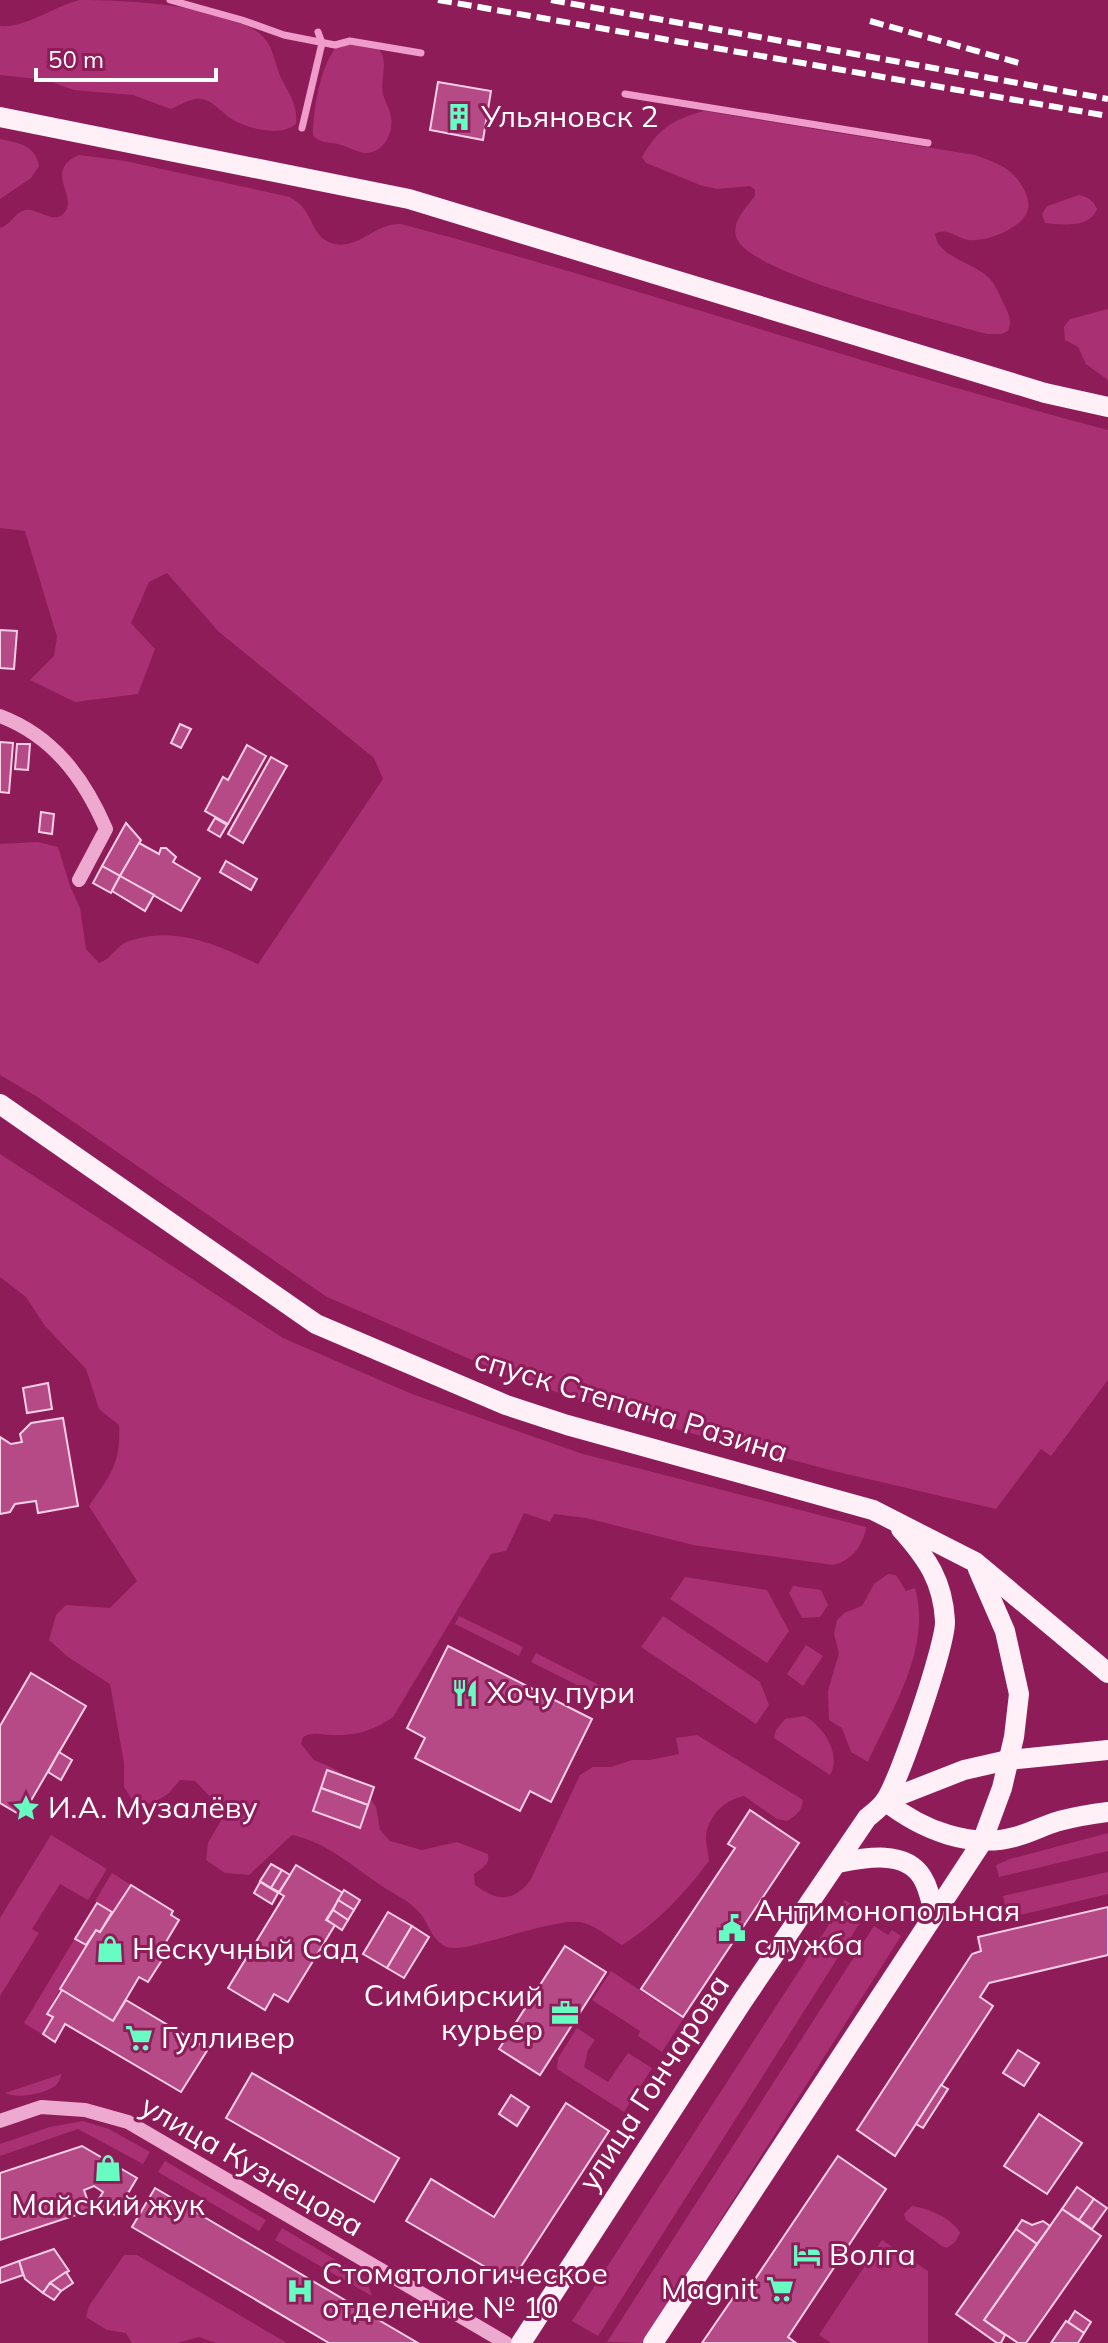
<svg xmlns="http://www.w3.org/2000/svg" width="1108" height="2343" viewBox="0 0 1108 2343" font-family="Mulish,sans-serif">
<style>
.green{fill:#aa3074}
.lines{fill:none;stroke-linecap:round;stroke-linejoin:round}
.stream{stroke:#ef9ccb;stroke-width:7}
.building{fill:#b64a86;stroke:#f9cfe7;stroke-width:2}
.minor{stroke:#eda9cf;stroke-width:14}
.major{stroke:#ffeff7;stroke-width:20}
.rail{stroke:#fff;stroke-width:6;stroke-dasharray:14 6;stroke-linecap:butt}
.labels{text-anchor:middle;stroke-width:6;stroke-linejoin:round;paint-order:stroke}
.poi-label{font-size:30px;fill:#fff;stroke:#8d1c59;text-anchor:start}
.street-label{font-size:30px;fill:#fff;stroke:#8d1c59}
</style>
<rect width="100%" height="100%" fill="#8d1c59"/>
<g class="green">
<path d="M80,0C124,0 235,5 264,38C274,49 275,65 281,78C289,94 298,105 296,124C281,137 251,129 235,121C222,114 211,97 196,99C188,100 178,106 171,109L133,95L74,90L46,80L0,75V26C27,28 54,6 80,0Z"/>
<path d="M348,39L377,46C390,61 380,76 383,94C385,102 390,109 391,117C394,133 383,154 365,153C356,152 349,147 341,145C330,141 321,145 313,135C313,111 322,47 348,39Z"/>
<path d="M704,111L975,155C991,161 1008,166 1018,180C1024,188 1030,199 1028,209C1024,228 987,242 970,240C957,239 947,226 935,234C938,258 974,262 989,278C996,285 1000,297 1005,306C1009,315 1012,321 1008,331L1002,334H987C943,321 753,275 737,239C730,223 746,208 755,196V190L750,186L717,189L700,185L646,163L642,157C659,128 672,120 704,111Z"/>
<path d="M0,139C19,143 35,145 39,166L31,178L0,199Z"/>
<path d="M79,155L125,161L290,197C295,201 301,204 304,209C312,219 314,233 325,240C354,257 373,222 401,224C638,287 871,368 1108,430V1380L1051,1456L1041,1449L996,1509L834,1471L638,1419L511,1377L327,1297L36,1096L0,1075V844L38,842L58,847L70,886L80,908L86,949L99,963C112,959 116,945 129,941C176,925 217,945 258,964L383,779L374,758L219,632L167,573L149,582L131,623L155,649L138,694L75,702L30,680L54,656L57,637L25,531L0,528V228C11,225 15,212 25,210C37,208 52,223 62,215C82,198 41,172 79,155Z"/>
<path d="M1079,195C1088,197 1093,200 1097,209C1090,228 1062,225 1045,223L1042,214L1047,206Z"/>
<path d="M1108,309V380L1086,364L1078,347L1065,340L1064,327L1070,319Z"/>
<path d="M0,1154L283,1338L412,1394L583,1454L866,1527C864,1544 852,1561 833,1565L693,1545L586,1518L554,1514L550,1522L524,1513L506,1551L491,1554L393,1717C375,1730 356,1736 333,1735C321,1735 314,1731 303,1737L301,1744L314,1760L331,1767L364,1788L376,1807L380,1830L390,1841L422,1850L457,1842L488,1854C490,1865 482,1868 474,1874L475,1885C497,1901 512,1903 530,1881L580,1775L593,1767H611L632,1760H650L679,1754L676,1738L697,1735L803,1800C802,1811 796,1816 787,1821L777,1819L744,1796C725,1800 709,1815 706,1835C705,1843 709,1853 709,1861C685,1893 656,1924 622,1945C610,1938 592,1923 579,1922C548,1919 465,1954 447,1947C429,1939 430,1922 417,1910C407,1899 393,1894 382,1886C353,1867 327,1842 292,1835L249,1875L225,1873L206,1860L208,1843L223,1817L218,1805L195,1781L180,1780L169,1793L152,1804L133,1801L124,1787V1763L110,1684L68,1657L49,1640L56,1615L66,1605L110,1608L137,1581L89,1506C110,1475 121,1465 119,1425L99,1409L86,1369L45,1326L26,1297L0,1277Z"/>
<path d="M888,1574L896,1575L906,1591L915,1588C932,1648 892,1709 868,1762L851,1752L842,1728L829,1720L828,1691L839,1653L834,1634L837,1620L844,1613L862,1606L874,1584Z"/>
<path d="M685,1577L767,1590L789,1631L767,1663L670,1599Z"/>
<path d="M793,1586L821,1590L828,1605L820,1617L802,1618L789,1593Z"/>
<path d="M459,1616L523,1647L519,1656L455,1624Z"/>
<path d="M663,1616L760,1682L769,1705L756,1724L641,1647Z"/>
<path d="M806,1645L823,1656L803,1686L787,1674Z"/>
<path d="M536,1653L605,1688L601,1697L531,1662Z"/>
<path d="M804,1716C823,1725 842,1755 830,1775L774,1738L776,1730L785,1719Z"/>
<path d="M1108,1833V1851L999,1877L996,1865L1010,1859Z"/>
<path d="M51,1835L107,1869L88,1900L60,1884L32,1929L39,1933L0,1996V1918Z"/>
<path d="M1108,1872V1894L1008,1918L1003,1896Z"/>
<path d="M112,1873L131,1885L114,1913L95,1901Z"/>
<path d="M845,1900L853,1905L850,1910L863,1918L598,2336L572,2321Z"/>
<path d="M874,1926L888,1935L892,1930L901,1936L642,2343L607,2342Z"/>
<path d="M74,1940L85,1946L46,2014L51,2018L42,2034L24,2023Z"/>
<path d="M611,1971L683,2019L662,2052L638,2036L640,2031L592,2000Z"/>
<path d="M577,2028L595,2040L588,2050L584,2067L608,2082L628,2053L652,2068L624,2112L557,2069L558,2058Z"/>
<path d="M62,2074C60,2078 59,2083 55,2086C45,2094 16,2099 5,2093Z"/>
<path d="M83,2121L109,2129L150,2152L143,2164L78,2129L0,2156V2144L50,2127Z"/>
<path d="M165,2161L266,2220L259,2231L158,2172Z"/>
<path d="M912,2206C927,2208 954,2219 960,2233L955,2242L947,2248L942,2246L906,2220L904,2214Z"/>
<path d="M282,2228L366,2278L372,2296L275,2240Z"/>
<path d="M882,2240L928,2271V2343H831L819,2335Z"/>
<path d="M124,2255H137L287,2343H216L199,2337L177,2343H132L126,2333L107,2330L86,2317L89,2306Z"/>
</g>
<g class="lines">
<g class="stream">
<path d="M170,0L242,20L284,35L335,45L350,41L421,53"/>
<path d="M625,94L928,143"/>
<path d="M302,128L322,43L318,32"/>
</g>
</g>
<g class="building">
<path d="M438,82L491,91L483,140L430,130Z"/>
<path d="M0,630L17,631L14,669L0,668Z"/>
<path d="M180,724L191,729L181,748L171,743Z"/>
<path d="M0,742L13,743L9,793L0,792Z"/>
<path d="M17,744H30L28,770L15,769Z"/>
<path d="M247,745L266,756L228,824L205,811L223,777L228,780Z"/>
<path d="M271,757L287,766L243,843L228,834Z"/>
<path d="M41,812L54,814L52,834L39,832Z"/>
<path d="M215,818L227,825L220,837L208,830Z"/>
<path d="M126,823L141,840L120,876L102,866Z"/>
<path d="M139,843L159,854L161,848H166L176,857L173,862L200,878L181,911L120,876Z"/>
<path d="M226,861L257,879L251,890L220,872Z"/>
<path d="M102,866L120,876L111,893L93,883Z"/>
<path d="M120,876L154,895L145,911L112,891Z"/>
<path d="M48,1383L52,1409L27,1413L23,1388Z"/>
<path d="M63,1418L78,1506L38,1513L36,1501L15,1504L10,1512L0,1514V1437L11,1444L22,1442L20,1434L31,1423Z"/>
<path d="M448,1646L592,1719L551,1802L530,1791L520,1811L415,1758L425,1738L407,1728Z"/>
<path d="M31,1673L86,1706L22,1816L0,1803V1726Z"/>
<path d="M59,1752L72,1760L61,1780L48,1772Z"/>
<path d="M327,1770L374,1787L368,1805L321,1788Z"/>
<path d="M321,1788L368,1805L360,1828L313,1811Z"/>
<path d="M750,1810L799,1843L683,2017L641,1989L735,1848L728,1844Z"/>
<path d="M271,1864L282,1870L271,1888L260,1881Z"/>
<path d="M296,1865L343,1893L326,1920L335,1925L288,2002L274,1994L265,2010L228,1988L284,1896L279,1893Z"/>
<path d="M282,1870L290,1875L279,1892L271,1888Z"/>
<path d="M260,1882L278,1893L272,1904L254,1893Z"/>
<path d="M131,1885L173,1911L171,1915L179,1920L157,1957L162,1960L148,1982L139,1977L113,2021L60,1989L96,1930L100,1932Z"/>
<path d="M344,1890L360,1900L354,1910L338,1900Z"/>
<path d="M338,1900L354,1910L348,1920L333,1910Z"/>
<path d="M97,1903L112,1912L100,1932L96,1930L86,1945L75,1939Z"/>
<path d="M1108,1907V1955L989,1983L980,1997L993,2006L895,2156L857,2130L972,1954L981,1951L978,1937Z"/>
<path d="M333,1910L348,1920L342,1930L327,1920Z"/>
<path d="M388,1912L412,1926L387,1968L363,1954Z"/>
<path d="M412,1926L429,1937L404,1978L387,1968Z"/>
<path d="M565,1946L606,1972L540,2075L499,2049Z"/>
<path d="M62,1990L113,2021L126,2000L208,2049L181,2092L65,2024L55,2042L43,2034L53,2017L47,2014Z"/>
<path d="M1018,2050L1039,2063L1024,2086L1003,2073Z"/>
<path d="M252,2073L399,2158L374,2202L226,2118Z"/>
<path d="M941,2085L948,2089L923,2128L916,2124Z"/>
<path d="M511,2095L529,2107L517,2126L499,2114Z"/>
<path d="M566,2103L609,2131L511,2282L406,2221L431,2179L494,2217Z"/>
<path d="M1039,2114L1082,2143L1047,2194L1004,2166Z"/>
<path d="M82,2146L137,2178L115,2215L96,2204L103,2192L94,2186L84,2190L91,2210L0,2240V2173Z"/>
<path d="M838,2156L886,2189L788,2337L796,2343H702L735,2295L741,2300Z"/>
<path d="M1077,2187L1094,2199L1079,2220L1062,2209Z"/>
<path d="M155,2188L377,2319L418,2343H329L212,2274L132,2227Z"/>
<path d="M1094,2199L1107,2208L1092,2229L1079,2220Z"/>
<path d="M1062,2209L1101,2236L1026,2343H1018L984,2320Z"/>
<path d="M1022,2220L1032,2225L1043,2221L1050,2226L1037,2244L1016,2229Z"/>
<path d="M1016,2229L1037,2244L984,2320L1005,2335L1001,2343H997L956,2314Z"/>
<path d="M54,2249L69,2271L50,2283L43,2293L25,2279L19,2261Z"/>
<path d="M19,2261L23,2275L0,2283V2268Z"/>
<path d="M66,2272L73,2283L61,2291L50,2283Z"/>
<path d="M50,2283L61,2291L54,2300L43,2293Z"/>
<path d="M1075,2311L1091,2322L1084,2333L1068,2322Z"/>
<path d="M1066,2321L1084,2333L1078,2343H1051Z"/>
</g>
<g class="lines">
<g class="minor">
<path d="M0,716C53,736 84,778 106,829L79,880"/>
<path d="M0,2121L41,2107L85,2110L128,2122L506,2343"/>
</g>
<g class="major">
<path d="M0,117L409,199L1045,393L1108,407"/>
<path d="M0,1104L316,1324L506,1405L567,1425L873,1510L975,1562L1108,1673"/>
<path d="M885,1801C922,1830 971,1850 1018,1836C1032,1832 1045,1825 1059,1821C1075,1817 1092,1814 1108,1812"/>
<path d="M885,1801L964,1770L1008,1760L1108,1750"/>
<path d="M837,1863C863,1858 905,1849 922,1877C929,1888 931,1901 934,1914"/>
<path d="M521,2343L742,2002L867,1818C873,1813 880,1808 885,1801C899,1782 946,1644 945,1621C943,1581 927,1558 901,1529"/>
<path d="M653,2343L982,1842L1002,1788L1014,1737L1019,1694L1005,1631L978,1569"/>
</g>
<g class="rail">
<path d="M438,0L1108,116"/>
<path d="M551,0L1108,99"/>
<path d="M870,21L1019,63"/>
</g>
</g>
<defs>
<g id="building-bare" transform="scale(2.16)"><path d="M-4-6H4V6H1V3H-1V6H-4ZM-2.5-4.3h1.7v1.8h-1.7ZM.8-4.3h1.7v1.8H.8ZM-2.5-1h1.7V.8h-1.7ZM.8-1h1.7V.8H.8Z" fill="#67fdc2" stroke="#8d1c59" stroke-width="2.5" paint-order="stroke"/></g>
<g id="restaurant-bare" transform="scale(2.16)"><path d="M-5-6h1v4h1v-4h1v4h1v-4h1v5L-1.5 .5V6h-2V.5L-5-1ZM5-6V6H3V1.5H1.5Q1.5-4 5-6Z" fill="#67fdc2" stroke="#8d1c59" stroke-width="2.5" paint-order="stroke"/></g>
<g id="sight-bare" transform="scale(2.16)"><path d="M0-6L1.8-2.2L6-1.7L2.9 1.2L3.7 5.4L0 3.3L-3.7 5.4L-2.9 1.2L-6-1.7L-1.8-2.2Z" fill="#67fdc2" stroke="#8d1c59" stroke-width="2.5" paint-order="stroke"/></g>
<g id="civic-bare" transform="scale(2.16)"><path d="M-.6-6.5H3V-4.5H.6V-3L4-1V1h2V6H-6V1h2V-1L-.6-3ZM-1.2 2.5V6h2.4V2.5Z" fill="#67fdc2" stroke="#8d1c59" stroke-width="2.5" paint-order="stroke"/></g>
<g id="shop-bare" transform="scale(2.16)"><path d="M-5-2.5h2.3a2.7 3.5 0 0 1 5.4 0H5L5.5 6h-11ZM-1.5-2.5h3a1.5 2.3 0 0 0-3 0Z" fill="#67fdc2" stroke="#8d1c59" stroke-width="2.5" paint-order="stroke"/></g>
<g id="office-bare" transform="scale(2.16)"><path d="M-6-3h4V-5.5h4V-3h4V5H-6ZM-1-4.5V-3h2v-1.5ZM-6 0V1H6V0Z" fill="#67fdc2" stroke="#8d1c59" stroke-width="2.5" paint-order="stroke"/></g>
<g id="supermarket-bare" transform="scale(2.16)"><path d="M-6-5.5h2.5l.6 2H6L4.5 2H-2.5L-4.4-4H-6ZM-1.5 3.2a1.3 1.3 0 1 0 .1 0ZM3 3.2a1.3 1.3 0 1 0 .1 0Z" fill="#67fdc2" stroke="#8d1c59" stroke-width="2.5" paint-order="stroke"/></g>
<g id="hotel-bare" transform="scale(2.16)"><path d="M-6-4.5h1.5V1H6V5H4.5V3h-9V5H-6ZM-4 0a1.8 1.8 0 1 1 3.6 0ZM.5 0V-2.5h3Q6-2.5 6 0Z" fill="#67fdc2" stroke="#8d1c59" stroke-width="2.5" paint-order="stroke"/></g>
<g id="hospital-bare" transform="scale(2.16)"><path d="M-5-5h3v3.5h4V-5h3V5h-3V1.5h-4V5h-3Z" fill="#67fdc2" stroke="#8d1c59" stroke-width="2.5" paint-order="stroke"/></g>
</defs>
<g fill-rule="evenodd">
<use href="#building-bare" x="459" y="117"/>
<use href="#restaurant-bare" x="465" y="1693"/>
<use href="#sight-bare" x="26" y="1808"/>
<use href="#civic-bare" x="732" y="1928"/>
<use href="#shop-bare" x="110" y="1949"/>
<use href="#office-bare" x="565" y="2013"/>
<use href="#supermarket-bare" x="139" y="2038"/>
<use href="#shop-bare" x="108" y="2168"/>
<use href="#hotel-bare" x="807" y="2255"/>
<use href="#supermarket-bare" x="780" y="2289"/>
<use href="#hospital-bare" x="300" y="2291"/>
</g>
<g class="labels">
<g class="poi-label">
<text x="481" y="127">Ульяновск 2</text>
<text x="487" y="1703">Хочу пури</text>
<text x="48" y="1818">И.А. Музалёву</text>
<text x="754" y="1921">Антимонопольная<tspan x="754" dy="34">служба</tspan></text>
<text x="132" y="1959">Нескучный Сад</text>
<text x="543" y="2006" text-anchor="end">Симбирский<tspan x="543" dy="34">курьер</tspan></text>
<text x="161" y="2048">Гулливер</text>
<text x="108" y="2215" text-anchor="middle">Майский жук</text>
<text x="829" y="2265">Волга</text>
<text x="322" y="2284">Стоматологическое<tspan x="322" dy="34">отделение № 10</tspan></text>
<text x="758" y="2299" text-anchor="end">Magnit</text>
</g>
<g class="street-label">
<text transform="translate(631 1406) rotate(17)" y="10">спуск Степана Разина</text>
<text transform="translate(654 2083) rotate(-57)" y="10">улица Гончарова</text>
<text transform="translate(252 2166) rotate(30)" y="10">улица Кузнецова</text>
</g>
</g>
<path d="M36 68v12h180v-12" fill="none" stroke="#ffffff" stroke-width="4"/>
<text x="48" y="68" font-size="24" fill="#ffffff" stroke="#8d1c59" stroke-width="6" paint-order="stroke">50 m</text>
</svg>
